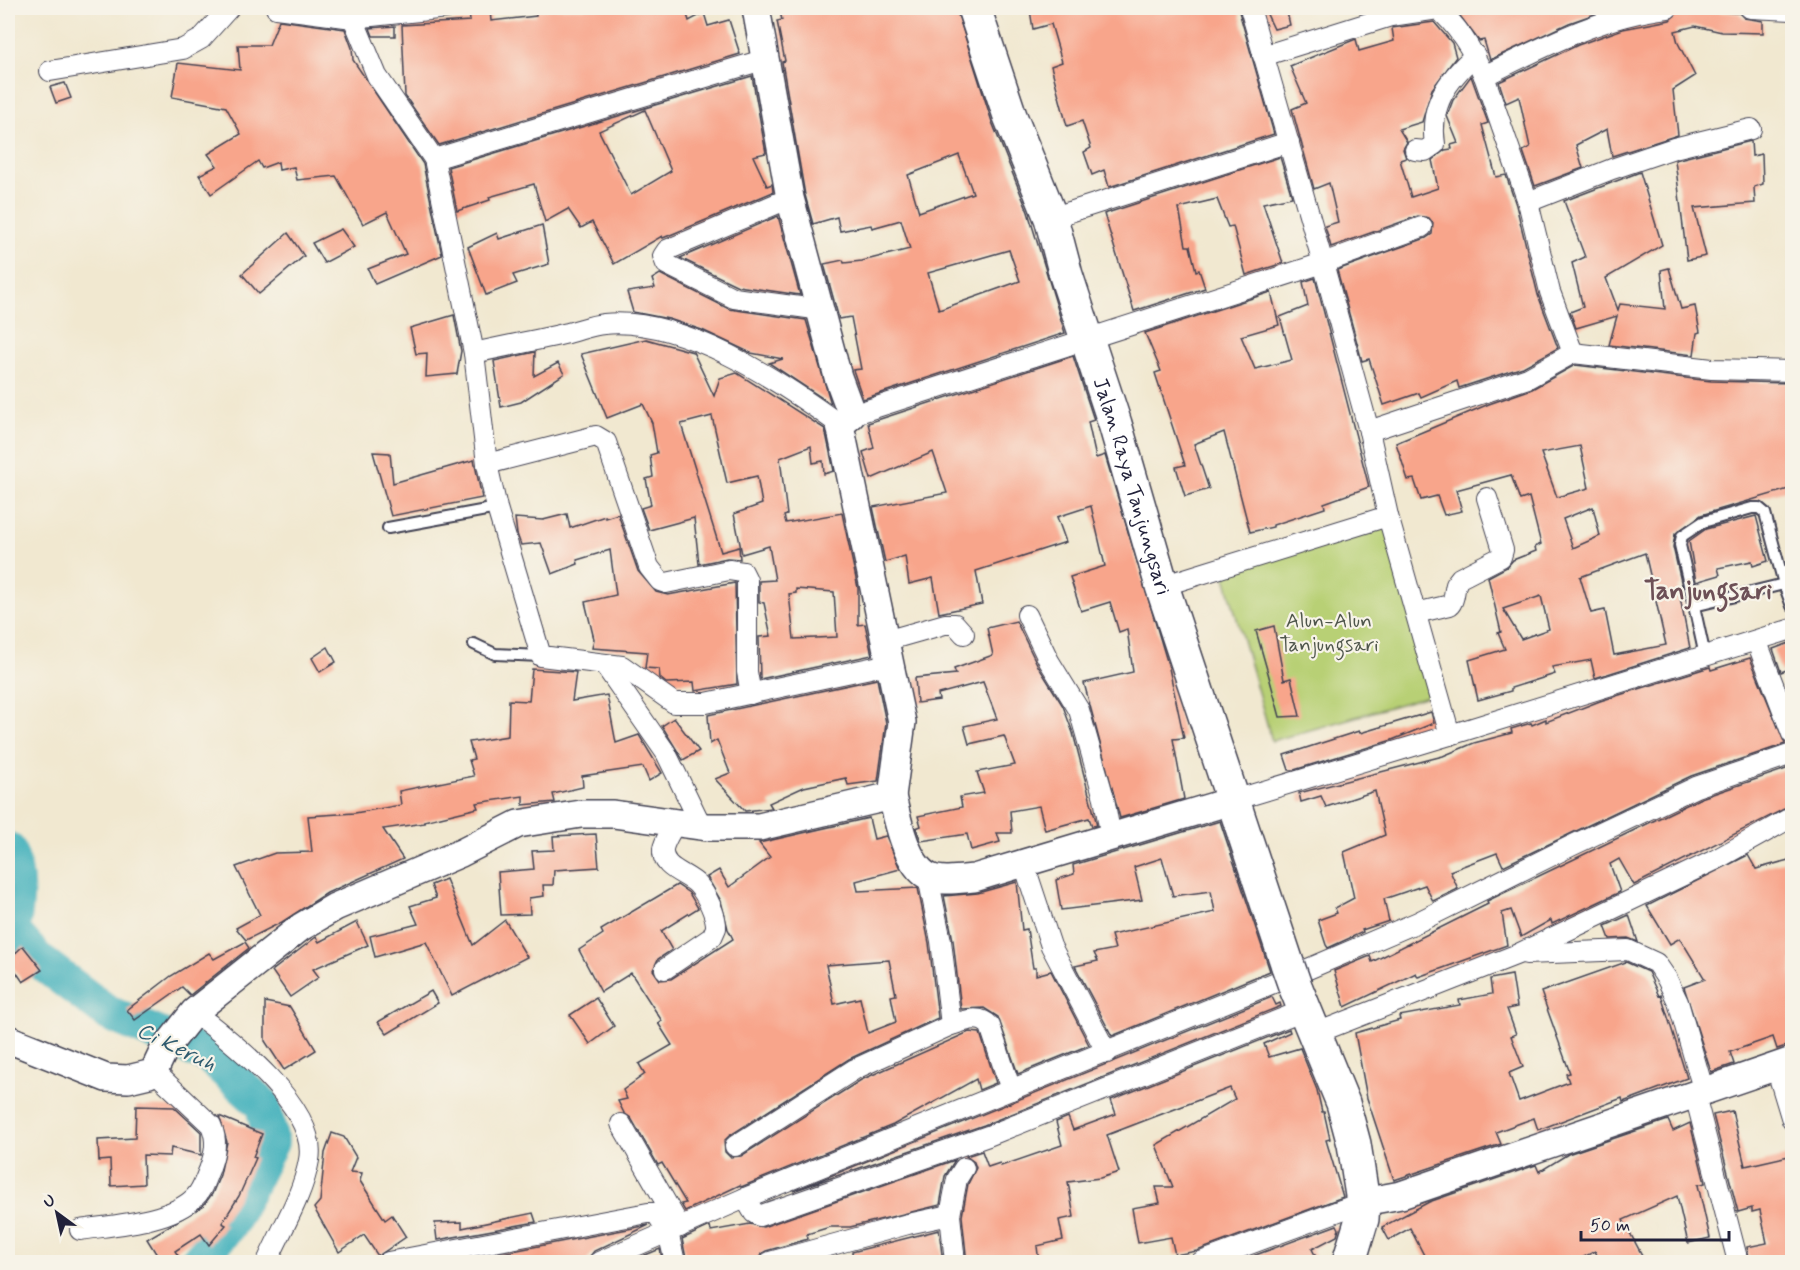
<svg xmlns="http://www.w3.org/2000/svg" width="1800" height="1270" viewBox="0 0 1800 1270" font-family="Mynerve,sans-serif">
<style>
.green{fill:#b8d074;stroke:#6d7958;stroke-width:1.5}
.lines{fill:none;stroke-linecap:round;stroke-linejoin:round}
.river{stroke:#42b1bc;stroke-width:36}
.building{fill:#f8a58b;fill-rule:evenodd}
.lane-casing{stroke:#414051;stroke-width:14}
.street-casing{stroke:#414051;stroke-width:22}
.secondary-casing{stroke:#414051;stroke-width:30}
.highway-casing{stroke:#414051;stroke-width:36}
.lane{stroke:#fff;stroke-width:10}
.street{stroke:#fff;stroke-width:20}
.secondary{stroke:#fff;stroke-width:27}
.highway{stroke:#fff;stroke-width:33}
.highway-bridge-casing{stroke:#414051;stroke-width:36;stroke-linecap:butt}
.highway-bridge{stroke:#fff;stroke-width:33}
.labels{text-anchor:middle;stroke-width:4.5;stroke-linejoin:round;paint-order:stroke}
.street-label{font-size:21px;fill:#22223b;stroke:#f7f3e8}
.park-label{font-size:21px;fill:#4f564c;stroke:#f7f3e8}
.water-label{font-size:22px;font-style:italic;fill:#2f5b6f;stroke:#f7f3e8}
.district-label{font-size:27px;font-weight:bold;fill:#6d5057;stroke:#f7f3e8}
</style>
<rect width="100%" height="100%" fill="#f7f3e8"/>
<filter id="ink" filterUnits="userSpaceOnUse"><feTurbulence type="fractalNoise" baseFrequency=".0167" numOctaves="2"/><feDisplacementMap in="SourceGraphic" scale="12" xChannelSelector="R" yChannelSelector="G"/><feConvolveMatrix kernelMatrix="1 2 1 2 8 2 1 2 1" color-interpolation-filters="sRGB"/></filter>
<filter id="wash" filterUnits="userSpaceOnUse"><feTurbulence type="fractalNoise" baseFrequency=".008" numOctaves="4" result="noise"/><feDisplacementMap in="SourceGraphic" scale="24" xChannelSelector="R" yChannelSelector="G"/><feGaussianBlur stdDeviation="1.35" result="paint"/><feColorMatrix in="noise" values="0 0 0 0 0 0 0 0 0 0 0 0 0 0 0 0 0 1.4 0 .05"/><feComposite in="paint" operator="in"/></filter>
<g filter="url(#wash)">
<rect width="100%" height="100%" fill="#f1e8d0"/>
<path class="green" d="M1386,523L1435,694L1272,741L1223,570Z"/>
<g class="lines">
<path class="river" d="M8,850C20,878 17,902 12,931L38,960L108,1013L209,1056L263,1105L271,1142L231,1222L197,1262"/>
</g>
<g id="blocks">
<g class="building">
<path d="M568,8H685L689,21L704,13L708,26L729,20L740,54L439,145L405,96L402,25L470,21L469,12L490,10L491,21L536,16V10Z"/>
<path d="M779,8H814L815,13L834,8H956L992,122L1028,212L1065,333L863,399L853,370L861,369L851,317L839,319L824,264L843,260L844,263L862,261L910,249L901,220L872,228L871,225L840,231L837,217L813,224L805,195L782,62L785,61L777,21L782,20ZM959,155L973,193L919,212L908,175ZM1009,250L1020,281L939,310L928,273Z"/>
<path d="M1045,8H1238L1274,134L1109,187L1104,170L1092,175L1084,152L1091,148L1082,121L1067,126L1051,66L1062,62L1051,24L1033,29L1030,10Z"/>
<path d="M1264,8H1286L1290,25L1274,29Z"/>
<path d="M1454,8H1612L1569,23L1490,60L1484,40L1479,41Z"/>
<path d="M1679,10L1739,13L1744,18L1763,21V33L1722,32L1695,26L1675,31L1678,43L1695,76L1673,90L1678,135L1612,156L1607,129L1576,145L1583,168L1535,186L1523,151L1530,147L1519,97L1506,103L1499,82L1578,45L1623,29L1670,20Z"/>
<path d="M279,20L345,29L352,48L353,60L423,164L442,255L375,284L368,269L406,254L387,212L363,224L336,176L297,180L294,167L279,170L278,162L262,168L258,161L211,194L199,175L217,166L208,154L241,134L226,107L172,97L178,63L240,70L238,45H269Z"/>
<path d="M1434,22L1452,43L1456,57L1432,89L1422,122L1399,129L1407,142L1403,149L1406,158L1400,160L1411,197L1438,188L1432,160L1445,150L1452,149L1451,145L1458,143L1447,116L1453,100L1471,76L1488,123L1482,125L1496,177L1506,175L1516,205L1538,295L1558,348L1523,367L1459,388L1457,381L1421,397L1419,393L1384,405L1369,359L1362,361L1337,270L1426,238L1432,234L1433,223L1429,218L1418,216L1331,247L1325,226L1338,222L1329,183L1314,189L1292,109L1306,103L1290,66L1356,39L1359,51L1394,41L1392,28Z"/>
<path d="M395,26V36H373L370,28Z"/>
<path d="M752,76L766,153L753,156L767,186L772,184L773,192L663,238L662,236L614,264L592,222L581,228L568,209L545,222L534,184L489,197L490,200L457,211L448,167ZM645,110L671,171L631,195L599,131Z"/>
<path d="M65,83L71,98L56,103L50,87Z"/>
<path d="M1751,141L1752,156L1762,154L1763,184L1754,187L1755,203L1694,208L1706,256L1687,260L1675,160Z"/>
<path d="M1280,157L1292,197L1263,203L1283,263L1246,275L1233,226L1228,227L1217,199L1179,208L1186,246H1190L1196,271L1199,270L1205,288L1134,311L1104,214Z"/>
<path d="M1640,172L1662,245L1606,278L1618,310L1620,304L1665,309L1661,270L1669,268L1681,309L1695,306L1700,332L1697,333L1694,355L1609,345L1617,316L1576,328L1570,312L1583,307L1572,263L1585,257L1564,201Z"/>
<path d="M778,216L800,295L738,286L680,258Z"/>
<path d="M542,225L549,264L513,275L517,283L486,295L468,247L497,233L499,239Z"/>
<path d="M341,229L354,247L324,263L312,243Z"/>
<path d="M288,233L304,256L259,294L242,274Z"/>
<path d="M660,274L729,309L806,320L831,404L769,363L783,359L751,353L702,330L669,319L633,312L627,292L655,288L652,279Z"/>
<path d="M1315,278L1369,487L1324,503L1325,508L1273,525V527L1250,532L1224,432L1194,444L1209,489L1185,496L1176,467L1185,465L1155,373L1161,371L1145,333L1271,292L1279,325L1241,336L1255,369L1292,360L1280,317L1308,306L1303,282Z"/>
<path d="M454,315L461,351L457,374L426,377L427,353L416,354L410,328Z"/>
<path d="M646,339L693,352L714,396L720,378L737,373L825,429L834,471L824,474L823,461L813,463L811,446L780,458L787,515L784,516L786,523L842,513L858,588V625L865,624L872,655L760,679L759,637L771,636L764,603L759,602V581L775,580L769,546L742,554L734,514L762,504L757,476L727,483L712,416L681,424L721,552L739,547L740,559L727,558L699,564L694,518L649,530L641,508L651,505L646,479L653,477L650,455L657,453L652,423L643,404L607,418L581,354ZM796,589L834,592L837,637L794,639L789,594L796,593Z"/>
<path d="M535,352L534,376L558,363L564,374L521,402L501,407L494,361Z"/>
<path d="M1073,356L1094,420L1088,422L1096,458L1105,455L1169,668L1184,738L1173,739L1184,799L1120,818L1084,683L1133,672L1127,629L1119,632L1110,602L1081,611L1070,577L1105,566L1091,506L1057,517L1066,542L976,571L982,604L939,613L933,578L909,584L905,556L885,562L873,507L947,493L933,452L871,479L863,452L874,448L868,423Z"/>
<path d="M1575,365L1711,381L1792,383V488L1701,515L1675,534L1673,547L1682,586L1678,587L1690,648L1595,678L1591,660L1552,667L1555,674L1511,688V691L1478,700L1469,660L1505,649L1498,633L1501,632L1488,577L1507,567L1513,560L1536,551L1535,547L1541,544L1529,497L1520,500L1511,475L1456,490L1462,511L1444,515L1437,496L1421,500L1414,479L1408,480L1396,443L1489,404L1532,389ZM1580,446L1589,488L1557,497L1541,453ZM1593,507L1600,536L1573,548L1563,519ZM1645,553L1666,645L1614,655L1605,610L1591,613L1580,577ZM1541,596L1549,629L1521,639L1503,609Z"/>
<path d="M373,452L390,453L393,483L474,460L482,498L391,516Z"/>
<path d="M567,514L570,528L605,516V518L618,514L638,571L656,592L668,595L735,583L737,684L695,691L694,682L666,683L660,678L659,669L645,668L647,652L592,648L594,639L585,602L616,595L610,550L577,560L578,564L552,574L541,543L521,545L517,534L515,518L543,520Z"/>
<path d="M1756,516L1768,561L1753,566L1752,561L1718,568L1720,575L1696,582L1689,541L1706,529Z"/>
<path d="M1016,621L1038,666L1063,706L1073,733L1097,825L1092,826L1089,818L1045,830L1039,806L1010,811L1012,833H997L1000,842L971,850L967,834L921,841L916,828L921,826L918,816L962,807L960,797L984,793L977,772L1015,765L1004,736L969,744L964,726L997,719L983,682L938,694L939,700L917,703L915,678L956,674L954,669L993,655L987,628Z"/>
<path d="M1274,626L1284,680L1291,678L1300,716L1280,717L1268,673L1256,631Z"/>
<path d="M1792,642V668L1781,672L1773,649Z"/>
<path d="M328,647L336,662L320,672L312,658Z"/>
<path d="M1750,658L1785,744L1691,776L1503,866L1497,853L1450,871L1458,889L1433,901L1425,885L1384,899L1389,921L1362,930L1363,932L1328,948L1326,945L1318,920L1337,913L1335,908L1354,898L1344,852L1385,835L1375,791L1326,807L1321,796L1301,802L1299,793L1443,756L1474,743L1512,733L1511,729L1531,723L1532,725L1546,719V722L1600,701L1710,667L1711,670Z"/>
<path d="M532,669L576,672L572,701L607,695L616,743L639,735L662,773L649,781L643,767L582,776L583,787L553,794L555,802L523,805V796L476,803L478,808L424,821L425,823L383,829L403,859L327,893L282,922L246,940L236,928L260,915L236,867L275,853L312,852L308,816L355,813L401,805L399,791L474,776L469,760L474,759L469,742L508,736L509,700L529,701Z"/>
<path d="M877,679L886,723L878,781L848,785L846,778L804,787L769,803L772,808L745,811L715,779L730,773L717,740L710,744L708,715Z"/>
<path d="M1431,712L1434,723L1392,740L1294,770H1289L1284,755L1359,731L1360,733Z"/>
<path d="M674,718L699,751L683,760L662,726Z"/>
<path d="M1792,767V805L1634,885L1619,859L1610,864L1620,892L1552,924L1551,920L1521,937L1511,910L1502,913L1507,945L1418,977L1416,973L1345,1007L1334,971L1370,956L1372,962L1488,904L1487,901L1701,798Z"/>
<path d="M869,818L874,839L886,836L900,869L856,881L858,891L918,888L929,943L938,1018L849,1059L729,1136L724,1141L725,1152L730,1157L741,1156L861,1080L969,1032L980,1033L996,1083L979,1090L976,1079L893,1125L741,1187L740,1185L685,1211L681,1204L686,1203L662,1163L658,1165L631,1118L624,1113L618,1101L627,1099L623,1090L645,1074L639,1064L672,1045L658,1023L662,1021L631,973L601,992L579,950L603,934L601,930L677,885L689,893L698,908L661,931L672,950L658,959L653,970L660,980L671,979L733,939L728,929L721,901L707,877L719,870L729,887L770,857L759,843ZM889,960L896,995L891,996L896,1022L868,1033L860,998L834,1004L826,965Z"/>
<path d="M1220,821L1270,971L1112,1036L1075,966L1098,961L1094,953L1115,949L1111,935L1215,912L1211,891L1173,896L1162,858L1134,867L1142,900L1061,910L1056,880L1074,874L1073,865Z"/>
<path d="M596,834L599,867L554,870L553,885H543L544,896L529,898L530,914L501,915L498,872L534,869L532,851L554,850L553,836Z"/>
<path d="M1748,855L1756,869L1792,859V1044L1777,1049L1773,1037L1730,1052L1734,1064L1711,1072L1684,987L1705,979L1680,938L1670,944L1647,906Z"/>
<path d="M446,879L473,945L505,920L527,957L452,996L426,942L375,957L370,936L418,924L410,906L436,898L431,885Z"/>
<path d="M1017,882L1022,930L1027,929L1033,968H1036V975L1051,971L1089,1045L1018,1074L998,1017L984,1008L961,1009L953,940L944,896L978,893Z"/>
<path d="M1629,915L1638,942L1628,938L1610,939L1605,926Z"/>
<path d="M357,922L368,945L313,969L319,977L290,997L272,971L316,937L319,942Z"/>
<path d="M245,942L249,948L190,995L182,987L135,1020L127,1010L171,976L209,953L214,959Z"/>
<path d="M23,946L42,970L23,982L8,960Z"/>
<path d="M1626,962L1648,972L1659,996L1661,995L1687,1078L1623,1102L1622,1098L1538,1130L1534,1118L1496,1132L1501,1144L1394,1180L1367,1098L1355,1033L1400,1020L1399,1016L1460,1005L1459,1000L1492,994L1490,979L1512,975L1517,1007L1507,1009L1516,1034L1511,1036L1523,1067L1509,1073L1519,1101L1569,1082L1566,1074L1570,1073L1541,992Z"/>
<path d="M431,991L438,1003L387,1034L378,1022Z"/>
<path d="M1272,997L1276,1005L1280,1003L1281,1006L984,1125L793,1191Z"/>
<path d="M596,998L614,1026L590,1044L570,1015Z"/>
<path d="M265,1002L290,1007L316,1050L284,1070L265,1041Z"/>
<path d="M1289,1029L1290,1032L1264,1044L1269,1057L1300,1048L1317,1090L1322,1112H1324L1330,1139L1326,1140L1343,1197L1197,1251L1175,1255L1171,1237L1138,1243L1132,1208L1160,1203L1156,1187H1173L1156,1145L1235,1099L1230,1088L1107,1135L1119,1172L1100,1178L1068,1182L1074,1217L1059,1220L1063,1240L1037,1246L1039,1263H967L962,1216L968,1184L976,1168L974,1162L966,1156L982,1151L988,1167L1000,1163L1001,1166L1062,1145L1056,1122L1068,1117L1073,1130L1116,1114L1111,1100Z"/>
<path d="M136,1106L174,1107L201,1132V1155L171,1148L170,1156L143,1155L144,1184L111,1186L110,1160L99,1161L98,1140L135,1138Z"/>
<path d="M1732,1111L1745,1166L1789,1156L1792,1171V1256L1750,1263L1747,1247L1767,1243L1760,1210L1752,1212V1208L1738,1212L1713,1115Z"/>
<path d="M219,1116L262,1134L253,1157L256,1158L239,1196L222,1223L226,1225L209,1245L201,1234L175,1251L183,1263H162L147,1239L203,1206L212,1194L220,1175L227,1142Z"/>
<path d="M1668,1120L1673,1131L1690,1123L1705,1183L1698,1185L1710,1238L1688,1243L1677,1196L1623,1220L1643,1257L1633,1263H1601L1595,1251L1573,1263H1428L1410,1228L1389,1240L1382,1227L1429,1202L1536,1165L1539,1172L1568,1154Z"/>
<path d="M332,1133L344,1137L356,1157L350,1172L362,1173L360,1181L385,1220L392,1215L406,1237L378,1256L364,1235L339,1252L314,1208L320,1201L325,1153Z"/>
<path d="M955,1160L945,1176L940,1205L850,1227H830L807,1234L808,1239L766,1251L761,1254L758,1263H687L682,1239L710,1226L711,1231L750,1224L763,1227Z"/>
<path d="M533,1213L536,1222L437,1240L435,1223L462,1222V1228Z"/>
<path d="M649,1225L594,1251L587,1260L580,1263H450Z"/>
<path d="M1337,1225L1339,1229L1337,1236L1312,1249L1319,1263H1234Z"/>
<path d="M939,1230L943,1263H853L852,1252Z"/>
<path d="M660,1249L663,1263H645L643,1256Z"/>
</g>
</g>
</g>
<g filter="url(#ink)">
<use href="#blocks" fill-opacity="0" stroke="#414051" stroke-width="1.5"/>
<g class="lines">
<g class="lane-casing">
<g id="lane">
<path d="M388,528L497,508"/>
<path d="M1694,606L1680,545L1682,536L1703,522L1752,508H1759L1765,513L1784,584"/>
<path d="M474,644L495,654L541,656"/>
<path d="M1705,656L1694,606L1784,584L1792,606"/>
</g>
</g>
<g class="street-casing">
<g id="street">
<path d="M276,8L353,18L447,8"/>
<path d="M354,8L353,18L377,76L434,159L474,353L487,464L497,508L541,656L622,666L674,703H706L889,664"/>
<path d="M1750,8L1792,10"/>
<path d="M1263,56L1391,16L1438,9C1459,27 1473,51 1484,76C1543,47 1603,15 1668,8"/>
<path d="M50,71L183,49L201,39L229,8"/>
<path d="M1415,150L1425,151L1435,144C1429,105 1447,81 1475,55"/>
<path d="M434,159L766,59"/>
<path d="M790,198L667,250L663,256L666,264L734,298L822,310"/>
<path d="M1528,202L1612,169L1674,148L1751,129"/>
<path d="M1051,218L1289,142"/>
<path d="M474,353C506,346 537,340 568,333C580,330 592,325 604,324C682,316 780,381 840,425"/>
<path d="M1573,353L1712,369L1792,371"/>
<path d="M852,415L1323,263L1422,227"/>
<path d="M1369,431L1528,378L1573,353L1550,292L1528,202L1484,76"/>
<path d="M487,464L596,436L606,442L649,567L660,581L666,583L729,570L743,572L747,580V672L751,694"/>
<path d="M1162,586L1388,516"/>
<path d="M1416,613L1450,605C1457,597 1452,586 1460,578L1501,557L1503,550L1487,498"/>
<path d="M1027,615L1049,661L1079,710L1104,798L1111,838"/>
<path d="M885,641L945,624H955L964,634"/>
<path d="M1757,642L1792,734"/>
<path d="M604,664L666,753L702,827"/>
<path d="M1450,735L1792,629"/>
<path d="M1231,801L1450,735L1388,516L1369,431L1323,263L1250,8"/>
<path d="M1024,864L1051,946L1107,1053"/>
<path d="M928,877L941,941L951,1025C965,1021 979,1014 990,1026L1011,1090"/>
<path d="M1526,954L1628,950L1656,963L1667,979L1678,1002L1704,1092"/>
<path d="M665,969L712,937L716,928C717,916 706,894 698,885C687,873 661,869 663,849C664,841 672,830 675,823"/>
<path d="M194,1012C229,1039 319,1108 309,1160C303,1195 281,1230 267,1262"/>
<path d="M1314,1034L1518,954L1715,860L1792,817"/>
<path d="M1776,1067L1792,1120"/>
<path d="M1695,1095L1738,1262"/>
<path d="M621,1124L680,1227"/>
<path d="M735,1146L855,1069L951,1025"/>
<path d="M745,1198L754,1213L759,1216L988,1136L1304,1010"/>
<path d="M950,1215L957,1179L964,1168"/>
<path d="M80,1230C112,1225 170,1222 194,1198C202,1191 205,1179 209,1170C215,1154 218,1141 211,1125L154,1071"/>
<path d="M388,1262L648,1213H656L668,1232L675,1262"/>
<path d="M599,1262L745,1198L1308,969L1418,922L1571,846L1696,787L1792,754"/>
<path d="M770,1262L908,1224L950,1215L955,1262"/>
<path d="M1201,1262L1363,1202"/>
</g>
</g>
<g class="secondary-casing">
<g id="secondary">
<path d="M756,8L790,198L838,377L852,415L840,425L902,722L892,796"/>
<path d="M8,1039L106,1078L128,1079L149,1074L154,1071L164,1050L194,1012L301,927L335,907L461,853L518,824L581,814H613L707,827H759L892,796C897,818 906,864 928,876C939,883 961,879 974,878L1231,801"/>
<path d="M1363,1202L1401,1195L1792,1061"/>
</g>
</g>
<g class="highway-casing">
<g id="highway">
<path id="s1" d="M974,8L1010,116L1051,218L1066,275L1115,424L1162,586L1288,966"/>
<path d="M1295,986L1343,1103L1354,1144L1363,1202L1362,1219L1349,1262"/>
</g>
</g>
<use href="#lane" class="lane"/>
<use href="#street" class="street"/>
<use href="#secondary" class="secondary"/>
<use href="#highway" class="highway"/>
<g class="highway-bridge-casing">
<path id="highway-bridge" d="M1288,966L1295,986"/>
</g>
<use href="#highway-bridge" class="highway-bridge"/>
</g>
</g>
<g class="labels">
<g class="street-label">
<text dy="7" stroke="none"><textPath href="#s1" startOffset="504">Jalan Raya Tanjungsari</textPath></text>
</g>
<g class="park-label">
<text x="1329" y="627">Alun-Alun<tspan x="1329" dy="24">Tanjungsari</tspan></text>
</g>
<g class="water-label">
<text transform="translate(177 1046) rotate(26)" y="8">Ci Keruh</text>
</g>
<g class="district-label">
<text x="1708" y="599">Tanjungsari</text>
</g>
</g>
<rect width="1800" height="1270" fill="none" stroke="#f7f3e8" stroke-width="30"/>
<g transform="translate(57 1213) rotate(327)" stroke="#f7f3e8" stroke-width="4.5" paint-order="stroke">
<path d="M0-4.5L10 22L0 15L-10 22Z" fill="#22223b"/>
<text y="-9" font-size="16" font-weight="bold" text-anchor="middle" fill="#22223b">U</text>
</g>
<path d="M1581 1231v9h148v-9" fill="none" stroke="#22223b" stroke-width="3"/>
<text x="1590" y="1231" font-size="18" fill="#22223b" stroke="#f7f3e8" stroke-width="4.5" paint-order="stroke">50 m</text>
</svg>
